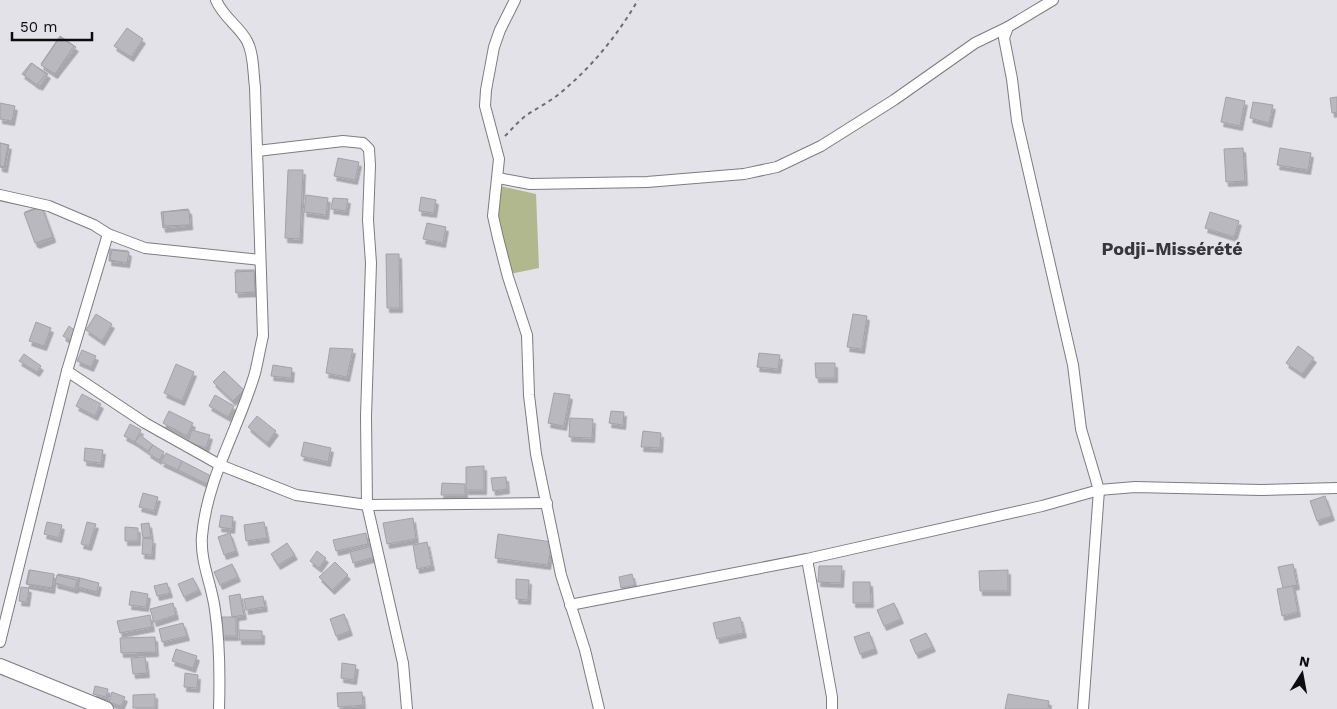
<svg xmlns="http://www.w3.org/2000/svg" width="1337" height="709" viewBox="0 0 1337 709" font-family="'Work Sans',sans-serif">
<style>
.green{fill:#b2b88d}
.building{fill:#b9b8be;stroke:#a2a2a8;filter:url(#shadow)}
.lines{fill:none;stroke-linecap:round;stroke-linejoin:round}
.street-casing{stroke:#7c7c82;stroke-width:12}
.secondary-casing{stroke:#7c7c82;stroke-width:16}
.path{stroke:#6e6e72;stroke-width:2;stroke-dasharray:4 4;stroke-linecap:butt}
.street{stroke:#fff;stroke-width:10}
.secondary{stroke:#fff;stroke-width:14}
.labels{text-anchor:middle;stroke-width:5;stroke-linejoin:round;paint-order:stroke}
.quarter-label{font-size:18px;font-weight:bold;fill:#36363b;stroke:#e3e2e9}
</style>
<defs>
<filter id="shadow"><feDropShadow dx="2.5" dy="4.5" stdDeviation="0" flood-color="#0004"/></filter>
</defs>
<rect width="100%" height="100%" fill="#e3e2e9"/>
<path class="green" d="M500,186L536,194L539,268L510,274L497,219Z"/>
<g class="building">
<path d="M127,28L143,39L131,57L114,46Z"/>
<path d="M60,36L76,47L55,74L41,64Z"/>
<path d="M60,37L74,46L55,74L41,65Z"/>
<path d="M31,63L48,74L40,86L22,74Z"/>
<path d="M32,63L46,74L37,85L24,75Z"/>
<path d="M1226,97L1245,101L1240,126L1221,122Z"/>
<path d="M1337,97V112L1332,113L1330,98Z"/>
<path d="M1253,102L1273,105L1269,123L1250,118Z"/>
<path d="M0,103L15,106L12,121L0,119Z"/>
<path d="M0,143L9,145L5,168L0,167Z"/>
<path d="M0,143L8,145L4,167L0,166Z"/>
<path d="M1243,148L1245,181L1226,182L1224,149Z"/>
<path d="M1280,148L1311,153L1308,170L1277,165Z"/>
<path d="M338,158L359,162L355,180L334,176Z"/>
<path d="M288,170H303L300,239L285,238Z"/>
<path d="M306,195L328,198L326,215L304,212Z"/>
<path d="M421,197L436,200L434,213L419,211Z"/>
<path d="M333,198L348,199L346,211L331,209Z"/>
<path d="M41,206L53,238L37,244L25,212Z"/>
<path d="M42,207L53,237L35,243L24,213Z"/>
<path d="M188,209L190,225L163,228L161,212Z"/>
<path d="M189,210L190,225L164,226L163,212Z"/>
<path d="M1210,212L1239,221L1234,237L1205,228Z"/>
<path d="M427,223L446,227L443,243L423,239Z"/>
<path d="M110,249L128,251L127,263L109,261Z"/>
<path d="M112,250L129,252L127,263L110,260Z"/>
<path d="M386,254H399L400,308H387Z"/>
<rect x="236" y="270" width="18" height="22"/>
<path d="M254,271L255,292L236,293L235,272Z"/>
<path d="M96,314L112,324L102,341L86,330Z"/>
<path d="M853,314L867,316L862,349L847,347Z"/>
<path d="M36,322L51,328L44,346L29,341Z"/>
<path d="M69,326L77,332L71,341L63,336Z"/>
<path d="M1298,346L1314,358L1302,374L1286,363Z"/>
<path d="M330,348L353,349L347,377L326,373Z"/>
<path d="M82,350L96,356L91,367L77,361Z"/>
<path d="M759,353L780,355L778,369L757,367Z"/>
<path d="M24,354L41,366L37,372L19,361Z"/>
<path d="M815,363H835V378H816Z"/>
<path d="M176,364L194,372L182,401L164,393Z"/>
<path d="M273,365L292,368L291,378L271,376Z"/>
<path d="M224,371L244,390L233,401L213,382Z"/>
<path d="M554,393L570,395L564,426L548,423Z"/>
<path d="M82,394L101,404L95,416L76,406Z"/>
<path d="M215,395L234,406L228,417L209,406Z"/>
<path d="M169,411L193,423L187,436L163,423Z"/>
<path d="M611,411L624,412L623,425L609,423Z"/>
<path d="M257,416L276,431L267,443L248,427Z"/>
<path d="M570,418L593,419L592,438L569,437Z"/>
<path d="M130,424L141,430L135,442L124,436Z"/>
<path d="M192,430L210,435L206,448L188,442Z"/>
<path d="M643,431L661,433L660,448L641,447Z"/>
<path d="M140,435L153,445L148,451L135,442Z"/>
<path d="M304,442L331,448L328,462L301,456Z"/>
<path d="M153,445L164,452L159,460L148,453Z"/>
<path d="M85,448L103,450L101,463L84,461Z"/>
<path d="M166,453L182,461L178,470L161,462Z"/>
<path d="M182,461L213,477L209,485L178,470Z"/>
<path d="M484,466V490H466V467Z"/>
<path d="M506,477L507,489L493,491L491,478Z"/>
<path d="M442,483L465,484V495H441Z"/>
<path d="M143,493L158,497L154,511L139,507Z"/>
<path d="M1325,496L1332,516L1317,521L1310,501Z"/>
<path d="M221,515L233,517L232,529L219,527Z"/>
<path d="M413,518L416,539L387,544L383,523Z"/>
<path d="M47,522L62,525L59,538L44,534Z"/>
<path d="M87,522L96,524L89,546L81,544Z"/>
<path d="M264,522L267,538L246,541L244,525Z"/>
<path d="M149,523L151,537L143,538L141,524Z"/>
<path d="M125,527L138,528V541H125Z"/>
<path d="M230,533L236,551L224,555L218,537Z"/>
<path d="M366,533L368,544L336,551L333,540Z"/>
<path d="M498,534L552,542L548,565L495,558Z"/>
<path d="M143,538L153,539L152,555L142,554Z"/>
<path d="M427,542L432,566L417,569L413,545Z"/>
<path d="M287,543L295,555L278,565L271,554Z"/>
<path d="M373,546L375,557L353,563L350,552Z"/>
<path d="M317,551L326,558L319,568L310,561Z"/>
<path d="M335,562L348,575L332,590L319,577Z"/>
<path d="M232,564L238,577L220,585L214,572Z"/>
<path d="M1293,564L1297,585L1283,588L1278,567Z"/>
<path d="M819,566H842L841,583L818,582Z"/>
<path d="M29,570L54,575L52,589L26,584Z"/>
<path d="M30,570L54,574L52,588L27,584Z"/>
<path d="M1008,570V591H980L979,571Z"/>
<path d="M58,574L80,578L77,588L56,584Z"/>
<path d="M632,574L635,585L621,588L619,577Z"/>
<path d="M57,575L77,580L75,589L55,583Z"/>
<path d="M79,578L98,584L96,592L77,586Z"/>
<path d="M80,578L99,583L97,592L78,587Z"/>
<path d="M193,578L199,590L184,597L178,584Z"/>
<path d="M516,579L529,580L528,600L516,599Z"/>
<path d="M853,582H870L871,603H853Z"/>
<path d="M167,583L170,593L157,596L154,586Z"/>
<path d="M1293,586L1298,612L1282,616L1277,589Z"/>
<path d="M21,587L29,588L27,602L19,601Z"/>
<path d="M131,591L148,594L146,607L129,605Z"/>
<path d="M240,594L244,615L232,617L229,596Z"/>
<path d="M263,596L265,607L246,610L244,599Z"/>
<path d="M173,603L176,615L154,622L150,609Z"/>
<path d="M894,603L901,619L884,626L877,610Z"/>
<path d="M344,614L350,631L336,636L330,619Z"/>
<path d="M150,615L152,627L120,633L117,621Z"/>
<rect x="222" y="617" width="14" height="19"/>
<path d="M740,617L744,633L717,639L713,623Z"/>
<path d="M183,623L187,636L162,642L159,629Z"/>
<path d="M239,630L262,631V640H239Z"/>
<path d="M869,632L875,649L860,654L854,637Z"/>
<path d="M926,633L933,647L916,654L910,640Z"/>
<path d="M155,637L156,652L121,653L120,638Z"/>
<path d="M176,649L197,656L193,668L172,661Z"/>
<path d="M145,657L147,673L133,674L131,658Z"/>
<path d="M342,663L356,665L354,680L341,678Z"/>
<path d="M185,673L198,675L197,688L184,687Z"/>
<path d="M95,686L108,689L106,697L93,694Z"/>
<path d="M112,692L125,697L121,706L109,702Z"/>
<path d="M362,692L363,705L338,707L337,693Z"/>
<path d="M155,694V708H133V695Z"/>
<path d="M1008,694L1049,701L1048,709H1005Z"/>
</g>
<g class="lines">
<g class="street-casing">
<g id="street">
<path d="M216,0C223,17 239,26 247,41C254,54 253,73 255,87L263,336C260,348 258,361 255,373C239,428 207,478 202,536C200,562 212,585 215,610C220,643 220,676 219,709"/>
<path d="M515,0L500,30L494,47L486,90L485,106L499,159L493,216L498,238L508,277L527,335L529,395L536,454L561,575L585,650L599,709"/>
<path d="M1053,0L1008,27L1004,38L1012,79L1017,121L1073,365L1081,429L1099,490L1083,709"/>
<path d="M257,151L343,141L363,143L369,149L370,165L368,220L371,263L366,416L367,505L403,663L407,709"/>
<path d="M498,178L530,184L647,182L744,174L777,167L821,146L894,100L975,43L1008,27"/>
<path d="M0,195L49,206L94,225L108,234L145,248L260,260"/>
<path d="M67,371L145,423L220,465L296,495L367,505L547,503"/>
<path d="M807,559L832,697V709"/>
<path d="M570,605L807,559L1042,506L1099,490L1135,487L1261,490L1337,488"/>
<path d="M0,642L67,371L108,234"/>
</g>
</g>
<g class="secondary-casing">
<path id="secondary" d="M0,666L106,709"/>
</g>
<path class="path" d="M505,136C511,130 517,123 524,117C535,109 548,103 559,94C591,68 617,36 638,0"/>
<use href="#street" class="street"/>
<use href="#secondary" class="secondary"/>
</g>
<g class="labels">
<g class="quarter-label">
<text x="1172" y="255">Podji-Missérété</text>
</g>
</g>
<g transform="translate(1302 674) rotate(11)" stroke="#e3e2e9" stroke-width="4" paint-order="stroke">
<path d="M0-4L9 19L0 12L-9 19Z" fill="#0c0c0e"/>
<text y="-8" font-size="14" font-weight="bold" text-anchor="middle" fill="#0c0c0e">N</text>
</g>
<path d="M12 32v8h80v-8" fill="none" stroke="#0c0c0e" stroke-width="2.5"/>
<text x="20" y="32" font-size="15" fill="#0c0c0e" stroke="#e3e2e9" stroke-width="4" paint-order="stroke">50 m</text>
</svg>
